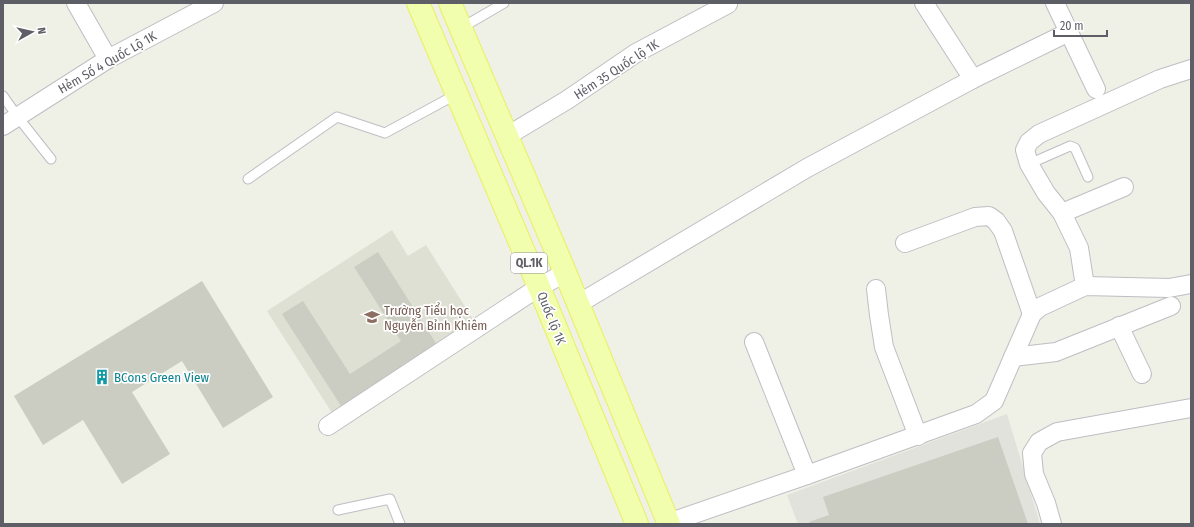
<svg xmlns="http://www.w3.org/2000/svg" width="1194" height="527" viewBox="0 0 1194 527" font-family="'Fira Sans Condensed',sans-serif">
<style>
.industrial{fill:#e1e2db}
.education{fill:#dfe0d4}
.building{fill:#cbccc2}
.lines{fill:none;stroke-linecap:round;stroke-linejoin:round}
.service-casing{stroke:#bebec4;stroke-width:11}
.minor-casing{stroke:#bebec4;stroke-width:20}
.primary-casing{stroke:#eaf05f;stroke-width:24}
.service{stroke:#fff;stroke-width:9}
.minor{stroke:#fff;stroke-width:18}
.primary{stroke:#f1fead;stroke-width:22}
.labels{text-anchor:middle;stroke-width:3.5;stroke-linejoin:round;paint-order:stroke}
.shield{fill:#fff;stroke:#8e8f94;stroke-width:1}
.shield-label{font-size:12px;font-weight:bold;fill:#5e5f66}
.street-label{font-size:13px;fill:#5e5f66;stroke:#fff}
.education-label{font-size:13px;fill:#785e54;stroke:#fff;text-anchor:start}
.culture-label{font-size:13px;fill:#0d838f;stroke:#fff;text-anchor:start}
</style>
<rect width="100%" height="100%" fill="#eff0e6"/>
<path class="industrial" d="M1007,414L1040,524H798L787,495Z"/>
<path class="education" d="M392,230L408,256L426,245L476,324L334,416L267,311Z"/>
<g class="building">
<path d="M378,252L439,348L343,409L282,314L303,301L350,374L401,341L354,267Z"/>
<path d="M202,281L273,397L223,428L182,361L132,392L170,454L122,484L83,420L43,445L14,396Z"/>
<path d="M998,437L1028,524H810L809,522L829,515L823,497Z"/>
</g>
<g class="lines">
<g class="service-casing">
<g id="service">
<path d="M461,28L504,3"/>
<path d="M3,96L17,116L51,159"/>
<path d="M1029,164L1070,146L1075,148L1088,177"/>
<path d="M248,179L337,117L385,133L457,94"/>
<path d="M338,510L390,499L400,524"/>
</g>
</g>
<g class="minor-casing">
<g id="minor">
<path d="M76,3L108,59"/>
<path d="M924,3L973,79"/>
<path d="M1055,3L1096,89"/>
<path d="M3,126L108,59L214,3"/>
<path d="M507,136L567,100L636,53L728,4"/>
<path d="M1062,213L1124,187"/>
<path d="M905,243L975,217L989,216L996,221L1003,231L1032,314"/>
<path d="M1085,286L1079,248L1062,213L1046,193L1029,164L1025,150L1029,142L1039,134L1160,79L1191,69"/>
<path d="M876,289L879,315L884,347L918,436"/>
<path d="M578,304L807,168L973,79L1069,32"/>
<path d="M1119,326L1142,374"/>
<path d="M754,342L807,475"/>
<path d="M1013,357L1056,352L1171,306"/>
<path d="M328,426L539,287L565,273"/>
<path d="M668,523L807,475L976,414L994,401L1032,314L1040,307L1085,286L1169,288L1191,284"/>
<path d="M1052,524L1046,503L1034,474L1032,453L1039,442L1057,432L1191,408"/>
</g>
</g>
<g class="primary-casing">
<g id="primary">
<path d="M418,3L539,287L637,524"/>
<path d="M450,3L560,260L669,524"/>
</g>
</g>
<use href="#service" class="service"/>
<use href="#minor" class="minor"/>
<use href="#primary" class="primary"/>
</g>
<defs>
<g id="school-bare" transform="scale(1.2)"><path d="M0-5L7-2L0 1L-7-2ZM-4 1L0 2.5L4 1V4Q0 6-4 4Z" fill="#8d6e63" stroke="#fff" stroke-width="2.5" paint-order="stroke"/></g>
<g id="building-bare" transform="scale(1.2)"><path d="M-4-6H4V6H1V3H-1V6H-4ZM-2.5-4.3h1.7v1.8h-1.7ZM.8-4.3h1.7v1.8H.8ZM-2.5-1h1.7V.8h-1.7ZM.8-1h1.7V.8H.8Z" fill="#0f9aa8" stroke="#fff" stroke-width="2.5" paint-order="stroke"/></g>
</defs>
<g fill-rule="evenodd">
<use href="#school-bare" x="372" y="317"/>
<use href="#building-bare" x="102" y="377"/>
</g>
<g class="labels">
<rect class="shield" x="511" y="253" width="36" height="20" rx="3"/>
<g class="shield-label">
<text x="529" y="267">QL.1K</text>
</g>
<g class="street-label">
<text transform="translate(107 62) rotate(-30)" y="5">Hẻm Số 4 Quốc Lộ 1K</text>
<text transform="translate(616 69) rotate(-33)" y="5">Hẻm 35 Quốc lộ 1K</text>
<text transform="translate(552 318) rotate(68)" y="5">Quốc lộ 1K</text>
</g>
<g class="education-label">
<text x="384" y="315">Trường Tiểu học<tspan x="384" dy="15">Nguyễn Bỉnh Khiêm</tspan></text>
</g>
<g class="culture-label">
<text x="114" y="382">BCons Green View</text>
</g>
</g>
<rect width="1194" height="527" fill="none" stroke="#5e5f66" stroke-width="8"/>
<g transform="translate(32 32) rotate(82)" stroke="#ffffff" stroke-width="3" paint-order="stroke">
<path d="M0-3L7 15L0 10L-7 15Z" fill="#5e5f66"/>
<text y="-6" font-size="11" font-weight="bold" text-anchor="middle" fill="#5e5f66">N</text>
</g>
<path d="M1054 30v6h53v-6" fill="none" stroke="#5e5f66" stroke-width="2"/>
<text x="1060" y="30" font-size="12" fill="#5e5f66" stroke="#ffffff" stroke-width="3" paint-order="stroke">20 m</text>
</svg>
